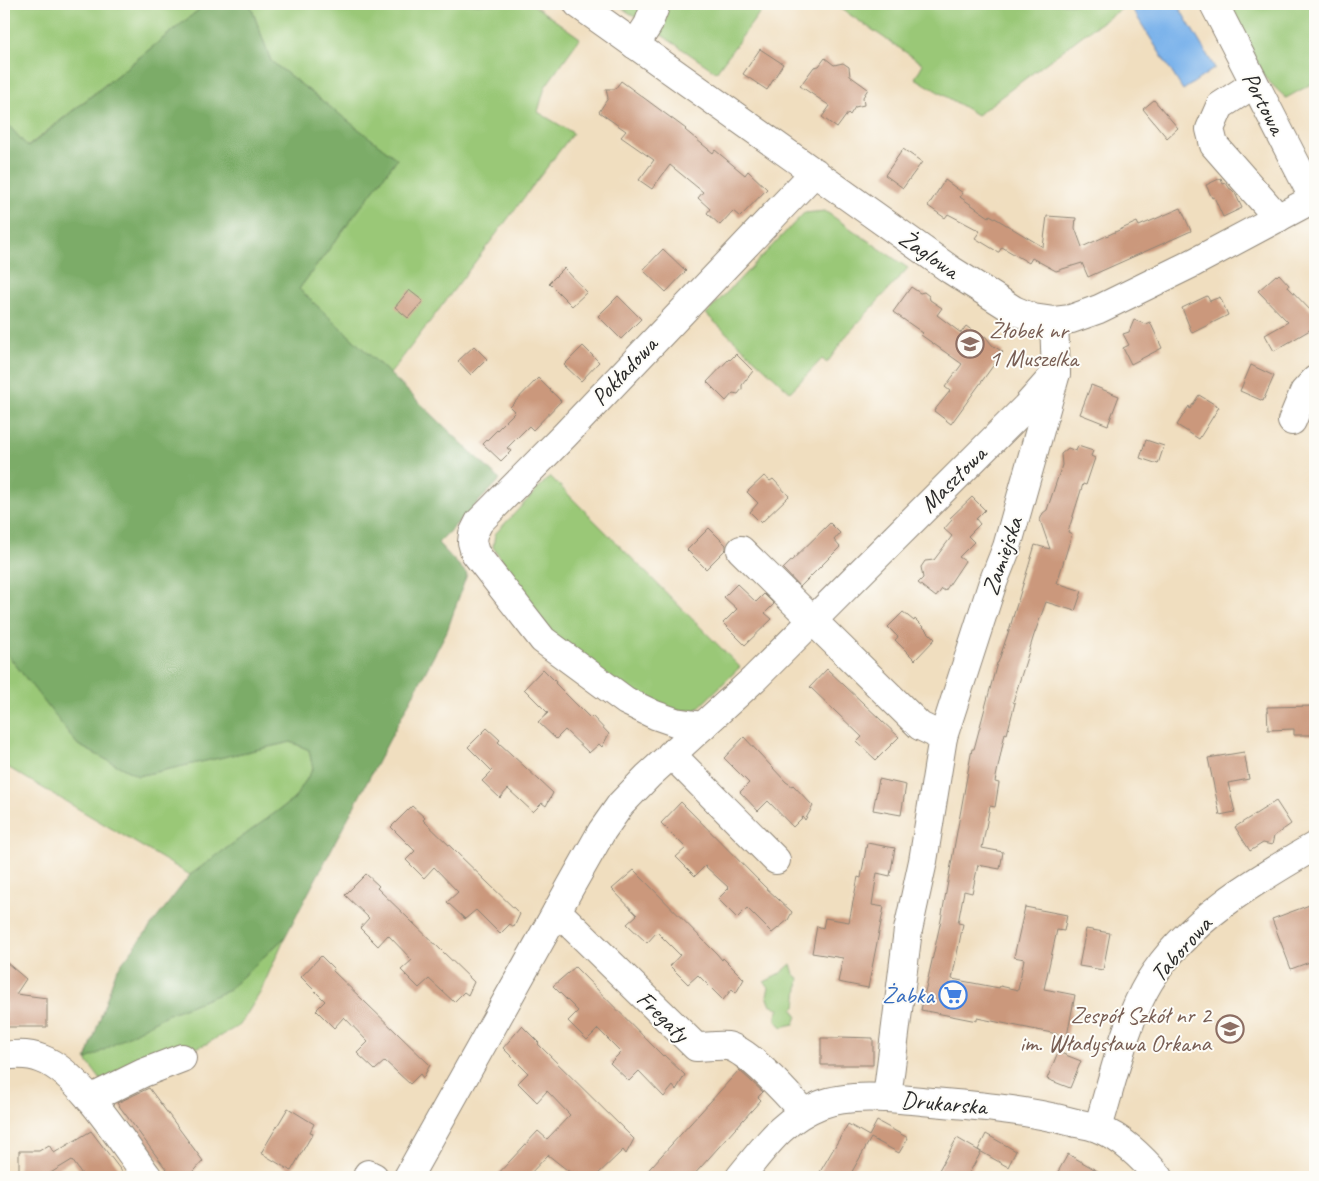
<svg xmlns="http://www.w3.org/2000/svg" width="1319" height="1181" viewBox="0 0 1319 1181" font-family="Caveat,sans-serif">
<style>
.green{fill:#9ac877;stroke:#627a51}
.forest{fill:#7bac68;stroke:#536c4a}
.water{fill:#7cb3eb;stroke:#546f8b}
.building{fill:#cb987c}
.lines{fill:none;stroke-linecap:round;stroke-linejoin:round}
.minor-casing{stroke:#8e8475;stroke-width:30}
.minor{stroke:#fff;stroke-width:28}
.labels{text-anchor:middle;stroke-width:4;stroke-linejoin:round;paint-order:stroke}
.street-label{font-size:24px;fill:#2b2b2b;stroke:#fdfcf7}
.education-label{font-size:24px;fill:#785e54;stroke:#fdfcf7;text-anchor:start}
.shop-label{font-size:24px;fill:#366cbe;stroke:#fdfcf7;text-anchor:end}
</style>
<rect width="100%" height="100%" fill="#fdfcf7"/>
<filter id="ink" filterUnits="userSpaceOnUse"><feTurbulence type="fractalNoise" baseFrequency=".02" numOctaves="2"/><feDisplacementMap in="SourceGraphic" scale="10" xChannelSelector="R" yChannelSelector="G"/><feConvolveMatrix kernelMatrix="1 2 1 2 8 2 1 2 1" color-interpolation-filters="sRGB"/></filter>
<filter id="wash" filterUnits="userSpaceOnUse"><feTurbulence type="fractalNoise" baseFrequency=".0096" numOctaves="4" result="noise"/><feDisplacementMap in="SourceGraphic" scale="20" xChannelSelector="R" yChannelSelector="G"/><feGaussianBlur stdDeviation="1.12" result="paint"/><feColorMatrix in="noise" values="0 0 0 0 0 0 0 0 0 0 0 0 0 0 0 0 0 1.4 0 .05"/><feComposite in="paint" operator="in"/></filter>
<g filter="url(#wash)">
<rect width="100%" height="100%" fill="#f0debf"/>
<g class="green">
<path d="M4,4H206L27,147L4,120Z"/>
<path d="M250,4H532L580,38L545,87L538,112L573,133L390,374L299,289L397,159L271,61Z"/>
<path d="M616,4H766L716,72Z"/>
<path d="M834,4H1129L1087,32L977,115L915,78L923,64Z"/>
<path d="M1229,4H1315V82L1286,98L1265,78Z"/>
<path d="M825,211L908,268L847,335L827,363L822,359L790,392L706,314L804,213Z"/>
<path d="M550,476L740,667L696,710L656,711L546,636L496,572L504,563L493,547L495,534Z"/>
<path d="M4,650L78,745L138,776L291,742L309,750L313,769L294,799L190,875L4,765Z"/>
<path d="M285,937L260,993L240,1025L206,1044L104,1084L86,1060L166,1015L227,991Z"/>
<path d="M791,964L794,974L799,978L796,1007L793,1009L797,1016L794,1024L782,1027L776,1020V1015L779,1009L770,1004L767,995L769,987L764,982L778,975Z"/>
</g>
<path class="forest" d="M206,4H250L271,61L397,159L299,289L390,374L500,480L438,543L467,574L447,631L285,937L227,991L166,1015L86,1060L116,971L190,875L294,799L313,769L309,750L291,742L138,776L78,745L4,650V120L28,147Z"/>
<path class="water" d="M1129,4H1177L1215,68L1183,90Z"/>
<g id="blocks">
<g class="building">
<path d="M760,49L783,64L767,90L743,74Z"/>
<path d="M825,58L834,65L843,63L849,67L850,76L868,89L863,97L864,105L855,107L850,115L848,113L837,128L822,117L830,106L800,86L814,67L819,66Z"/>
<path d="M621,81L686,129L685,130L713,153L715,150L745,175L748,171L767,189L740,217L733,211L720,225L707,213L710,209L698,198L703,192L670,165L652,189L639,180L654,160L621,137L626,131L599,112L608,98L606,89H615Z"/>
<path d="M1154,100L1178,128L1167,138L1143,109Z"/>
<path d="M903,149L922,162L903,188L885,175Z"/>
<path d="M1221,178L1223,184L1226,183L1230,189H1231L1235,193L1242,208L1223,217L1214,197L1212,198L1206,185Z"/>
<path d="M945,180L963,193L960,197L989,217L990,215L1043,247L1047,216L1076,218L1075,228L1082,247L1137,222L1139,226L1181,208L1191,231L1088,277L1082,263L1056,271L1032,258L1029,263L1002,247L999,252H998L975,238L980,231L948,214L945,218L928,206Z"/>
<path d="M663,249L686,271L666,292L643,270Z"/>
<path d="M564,268L587,292L572,306L549,283Z"/>
<path d="M1279,274L1289,285L1288,287L1315,315V327L1274,351L1265,335L1288,322L1258,291L1276,275L1277,276Z"/>
<path d="M911,287L920,293L924,292L929,296L930,300L942,308L937,315L961,333L966,326L977,334L986,337L992,345L1003,352L951,424L934,411L950,391L945,387L962,364L921,335L923,333L893,312Z"/>
<path d="M409,290L423,301L408,318L395,307Z"/>
<path d="M618,296L641,319L621,339L598,316Z"/>
<path d="M1207,296L1210,301L1220,297L1228,315L1192,333L1182,308Z"/>
<path d="M1134,320L1145,324L1150,322L1162,348L1131,364L1123,348L1129,345L1123,334L1129,332Z"/>
<path d="M474,346L487,359L471,375L458,361Z"/>
<path d="M583,346L599,362L581,381L564,365Z"/>
<path d="M736,354L753,371L742,385V389L738,394L733,393L726,401L707,382L729,359L730,360Z"/>
<path d="M1251,365L1274,376L1263,401L1240,391Z"/>
<path d="M538,378L561,401L533,430L529,426L507,448L511,451L501,461L483,444L515,412L510,407Z"/>
<path d="M1091,385L1119,396L1108,425L1080,414Z"/>
<path d="M1199,395L1219,407L1199,439L1177,425L1189,406L1190,409Z"/>
<path d="M1146,440L1164,446L1158,464L1140,458Z"/>
<path d="M1078,446L1093,451L1091,456L1095,458L1086,485L1083,484L1068,532L1072,534L1057,583L1082,591L1075,611L1046,602L1034,635L1013,702L1015,703L1007,734L1005,733L995,782L999,783L995,807L990,806L982,848L1003,852L1000,869L978,865L972,893L964,891L958,923L963,924L952,979L999,988L1000,986L1018,990L1024,959L1014,957L1025,907L1067,915L1064,931L1057,930L1044,989L1075,995L1067,1036L977,1018V1021L921,1010L941,920L972,749H974L997,663H998L1010,627L1035,545L1050,549L1040,520L1043,513L1047,510L1062,465L1061,454L1068,448L1076,451Z"/>
<path d="M764,476L770,481L773,479L789,496L761,523L750,512L758,503L747,492Z"/>
<path d="M972,497L985,510L976,519L980,524L968,536L974,542L959,557L965,561L945,591L942,589L936,597L918,583L923,578L921,567L925,561L934,560L952,536L944,529L952,520L950,518Z"/>
<path d="M830,523L840,533L834,540L840,547L800,587L783,569Z"/>
<path d="M709,528L726,545V549L706,569L687,550Z"/>
<path d="M737,584L756,602L764,594L774,604L765,613L772,619L745,645L723,623L737,609L724,597Z"/>
<path d="M903,612L914,621L915,619L935,639L915,660L895,640L898,637L888,627Z"/>
<path d="M543,669L556,682L555,683L590,718L592,716L609,734L602,747L599,744L589,753L565,730L556,739L538,722L548,713L524,689Z"/>
<path d="M827,669L899,737L876,760L857,742L862,737L810,687Z"/>
<path d="M1315,706V735H1294V729L1268,730L1267,707Z"/>
<path d="M487,728L500,740L498,742L553,793L546,806L542,803L533,812L508,789L500,798L482,781L492,771L468,747Z"/>
<path d="M744,737L786,782L792,786L793,785L813,806L805,820L803,817L793,827L768,801L758,811L740,792L749,783L724,758Z"/>
<path d="M1244,752L1249,779L1228,783L1235,812L1220,815L1208,758Z"/>
<path d="M879,779L906,785L901,815L873,810Z"/>
<path d="M1276,801L1291,824L1274,836L1272,845L1263,843L1250,851L1235,827Z"/>
<path d="M681,802L765,887L792,912L788,920L772,933L747,908L737,918L718,899L729,888L705,866L695,876L676,857L686,848L661,823Z"/>
<path d="M412,806L425,818L423,820L520,914L514,927L510,924L500,934L476,910L465,919L447,902L458,892L434,867L424,878L406,860L415,851L391,827Z"/>
<path d="M867,843L895,848L890,876L877,873L872,905L884,907L868,988L838,982L843,958L812,953L817,926L823,928L825,918L849,922L858,877L861,878Z"/>
<path d="M634,870L717,954L722,960L723,958L744,979L736,993L732,989L723,1000L698,975L688,984L670,966L680,955L657,932L647,943L627,924L637,915L612,889Z"/>
<path d="M366,874L379,886L377,888L474,982L468,995L464,992L454,1002L429,979L419,988L401,970L412,960L388,935L378,946L360,928L369,918L345,895Z"/>
<path d="M1315,903V960L1291,969L1272,919Z"/>
<path d="M1086,929L1110,933L1103,970L1079,966Z"/>
<path d="M321,956L334,969L333,971L430,1065L423,1078L420,1074L410,1084L385,1061L375,1070L357,1053L368,1042L344,1017L334,1028L316,1010L325,1001L301,977Z"/>
<path d="M6,962L26,979L16,994L47,998V1027H5Z"/>
<path d="M575,967L663,1056L664,1055L685,1075L676,1090L673,1086L664,1097L639,1071L629,1081L610,1063L621,1052L598,1029L587,1040L568,1021L578,1011L553,986Z"/>
<path d="M522,1026L539,1043L538,1044L634,1139L626,1154L623,1150L595,1177H576L548,1155L527,1177H495L538,1131L547,1139L570,1115L547,1091L537,1102L518,1083L528,1073L503,1048Z"/>
<path d="M839,1037L873,1038V1065H821V1038H839Z"/>
<path d="M1058,1052L1081,1061L1070,1088L1047,1079Z"/>
<path d="M739,1070L763,1092L758,1097L761,1100L692,1177H642Z"/>
<path d="M149,1088L203,1161L189,1177H172L117,1103Z"/>
<path d="M288,1108L314,1124L310,1132L313,1133L291,1171L261,1153Z"/>
<path d="M877,1121L908,1138L899,1153L871,1138L849,1177H817L848,1124L869,1136Z"/>
<path d="M91,1131L126,1177H84L72,1160L44,1177H19V1151H39L49,1145L54,1153Z"/>
<path d="M986,1134L1016,1151L1008,1167L978,1150Z"/>
<path d="M957,1138L981,1152L967,1177H935Z"/>
<path d="M1068,1154L1108,1177H1055Z"/>
</g>
</g>
</g>
<g filter="url(#ink)">
<use href="#blocks" fill-opacity="0" stroke="#8e8475" stroke-width="1"/>
<g class="lines">
<g class="minor-casing">
<g id="minor">
<path d="M578,4L951,270L1014,310L1033,318L1054,321L1071,319L1099,309L1193,263L1315,198"/>
<path d="M1214,4L1315,201"/>
<path d="M635,45L648,25L656,4"/>
<path d="M1254,84L1220,106L1210,129L1214,145L1278,218"/>
<path d="M1292,421L1304,392L1315,380"/>
<path d="M741,550L920,726L943,737"/>
<path d="M703,726L675,722L655,715L626,701L543,640L475,553L472,542L473,534L479,522L484,517L565,435L815,172"/>
<path d="M671,754L776,860"/>
<path d="M557,911L696,1047C706,1047 717,1045 727,1046C746,1048 790,1097 803,1112"/>
<path d="M4,1056C16,1054 30,1054 42,1059C80,1073 123,1144 148,1177"/>
<path d="M887,1098L908,930L923,861L943,737L992,585L1007,547L1056,373L1054,321"/>
<path d="M90,1099L143,1073L182,1058"/>
<path d="M1098,1128C1112,1083 1125,1022 1149,982C1186,921 1256,880 1315,846"/>
<path d="M368,1174L374,1177"/>
<path d="M408,1177L572,884L602,831L621,804L648,776L754,679L1026,407L1056,373"/>
<path d="M740,1177C765,1147 782,1120 820,1105C851,1092 900,1099 933,1102C980,1106 1026,1110 1072,1122C1080,1124 1089,1125 1097,1128C1123,1138 1142,1158 1159,1177"/>
</g>
</g>
<use href="#minor" class="minor"/>
</g>
</g>
<defs>
<g id="school-ring" transform="scale(1.4375)"><circle r="9.5" fill="#fdfcf7" stroke="#8d6e63" stroke-width="1.5"/><path d="M0-5L7-2L0 1L-7-2ZM-4 1L0 2.5L4 1V4Q0 6-4 4Z" fill="#8d6e63"/></g>
<g id="supermarket-ring" transform="scale(1.4375)"><circle r="9.5" fill="#fdfcf7" stroke="#3f7fe0" stroke-width="1.5"/><path d="M-6-5.5h2.5l.6 2H6L4.5 2H-2.5L-4.4-4H-6ZM-1.5 3.2a1.3 1.3 0 1 0 .1 0ZM3 3.2a1.3 1.3 0 1 0 .1 0Z" fill="#3f7fe0"/></g>
</defs>
<g fill-rule="evenodd">
<use href="#school-ring" x="970" y="344"/>
<use href="#supermarket-ring" x="953" y="995"/>
<use href="#school-ring" x="1230" y="1029"/>
</g>
<g class="labels">
<g class="street-label">
<text transform="translate(1264 103) rotate(63)" y="8">Portowa</text>
<text transform="translate(929 254) rotate(35)" y="8">Żaglowa</text>
<text transform="translate(624 371) rotate(-47)" y="8">Pokładowa</text>
<text transform="translate(953 479) rotate(-45)" y="8">Masztowa</text>
<text transform="translate(1002 556) rotate(-71)" y="8">Zamiejska</text>
<text transform="translate(1181 949) rotate(-48)" y="8">Taborowa</text>
<text transform="translate(663 1016) rotate(44)" y="8">Fregaty</text>
<text transform="translate(944 1103) rotate(5)" y="8">Drukarska</text>
</g>
<g class="education-label">
<text x="989" y="338">Żłobek nr<tspan x="989" dy="28">1 Muszelka</tspan></text>
<text x="1211" y="1023" text-anchor="end">Zespół Szkół nr 2<tspan x="1211" dy="28">im. Władysława Orkana</tspan></text>
</g>
<g class="shop-label">
<text x="934" y="1003">Żabka</text>
</g>
</g>
<rect width="1319" height="1181" fill="none" stroke="#fdfcf7" stroke-width="20"/>
</svg>
